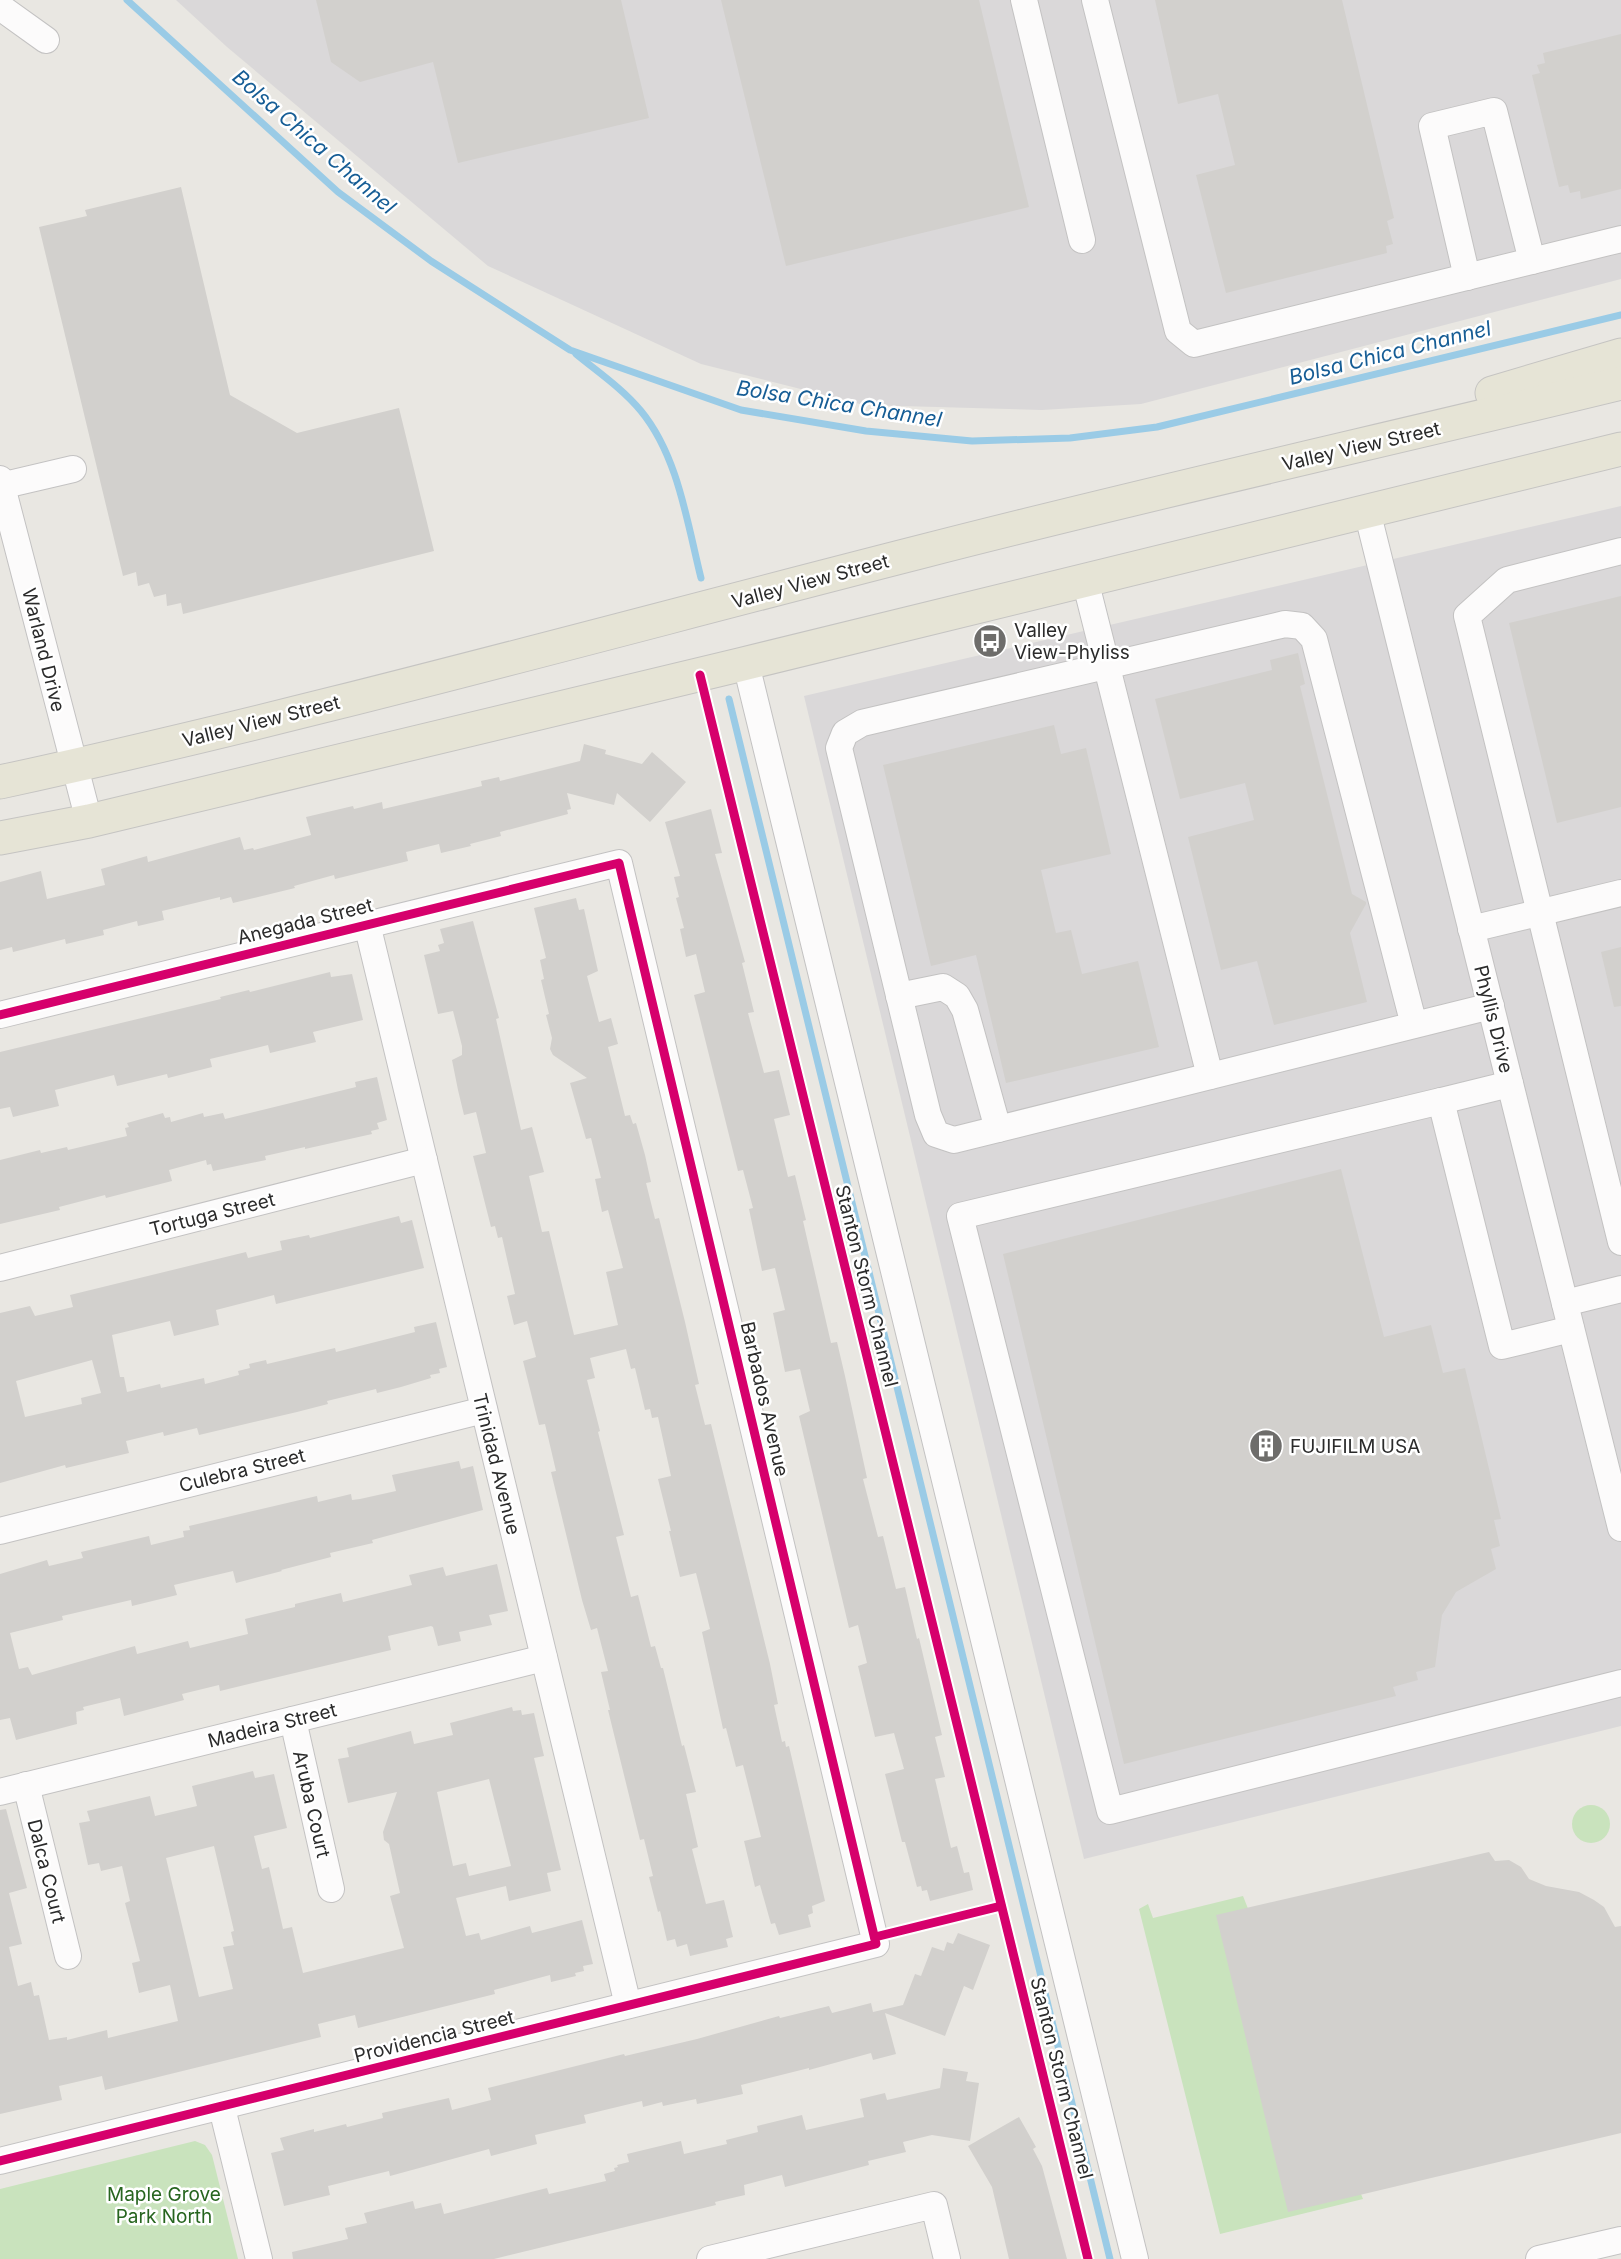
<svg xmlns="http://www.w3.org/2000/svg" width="1621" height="2259" viewBox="0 0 1621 2259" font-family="Inter,sans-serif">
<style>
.industrial{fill:#dad8d9}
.green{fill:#c9e3bd}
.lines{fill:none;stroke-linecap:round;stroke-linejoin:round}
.stream{stroke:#9acbe6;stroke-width:7}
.building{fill:#d2d0cd;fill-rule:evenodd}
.minor-casing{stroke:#c3c2c2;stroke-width:28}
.major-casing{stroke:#c5c4c2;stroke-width:35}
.minor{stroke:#fcfbfb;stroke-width:26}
.major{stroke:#e6e4d6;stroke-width:33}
.cycleway-casing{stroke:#fff;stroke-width:13}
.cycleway{stroke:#d6006c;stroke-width:9}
.labels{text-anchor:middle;stroke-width:5;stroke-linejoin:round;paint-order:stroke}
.street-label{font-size:19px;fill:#2b2b2b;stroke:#fff}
.poi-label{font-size:19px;fill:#2b2b2b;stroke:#fff;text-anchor:start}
.park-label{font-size:19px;fill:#27651f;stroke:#fff}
.water-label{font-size:21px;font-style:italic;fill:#165d95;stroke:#fff}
</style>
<rect width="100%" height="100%" fill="#e9e7e2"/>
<g class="industrial">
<path d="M176,0H1621V279L1141,404L1042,410L864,405L701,364L488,266L227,47Z"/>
<path d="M1621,506V1726L1084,1859L804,696Z"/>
</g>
<g class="green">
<circle cx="1591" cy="1824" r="19"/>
<path d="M1243,1896L1363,2199L1220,2234L1139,1909L1148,1904L1153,1918Z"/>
<path d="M195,2141L205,2145L212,2155L238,2259H0V2189Z"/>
</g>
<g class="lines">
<g class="stream">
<path d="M127,0L338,192L431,261L570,350L741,410L866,431L972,441L1070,438L1157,427L1621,315"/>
<path d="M576,354C598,372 623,389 641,411C678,456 687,522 701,578"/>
<path d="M729,699L1110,2259"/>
</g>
</g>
<g class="building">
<path d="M316,0H621L649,118L458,163L433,62L360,82L331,62Z"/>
<path d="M721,0H979L1029,207L786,266Z"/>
<path d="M1155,0H1342L1394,218L1387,221L1393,244L1386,246L1387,253L1226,293L1196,175L1235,165L1218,94L1178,104Z"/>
<path d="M1621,34V189L1581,199L1580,191L1570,193L1568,185L1559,187L1532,75L1540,73L1537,65L1545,63L1543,53Z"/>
<path d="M181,187L230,395L297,433L399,408L434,551L183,614L181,603L167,606L166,594L154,597L149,583L138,586L136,572L123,576L39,227L87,216L85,210Z"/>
<path d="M1621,596V807L1557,823L1509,623Z"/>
<path d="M1298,653L1305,684L1300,686L1352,894L1366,902V904L1350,933L1367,1002L1274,1025L1257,961L1221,970L1188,837L1254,820L1245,783L1180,799L1155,699L1272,670L1270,660Z"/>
<path d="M1054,725L1061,754L1086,748L1111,854L1041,870L1056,933L1071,930L1082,974L1138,961L1159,1047L1006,1083L976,955L931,966L883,765Z"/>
<path d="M584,744L606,750L605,754L642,764L652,752L686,782L650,822L617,793L614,805L567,793L571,809L567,810L568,814L500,832L501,836L470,844L471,846L441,853L439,844L406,852L408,861L335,879L334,875L294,886L295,888L233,903L231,897L220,900V897L162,911L164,920L138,926L137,921L103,930L104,935L66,944L65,939L13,952L12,947L0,950V882L41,871L47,899L105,885L101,869L147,856L148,862L240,837L244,850L253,848L254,850L311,835L306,817L353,806L354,809L382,802L383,809L482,786L481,781L499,777L500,781L580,761Z"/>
<path d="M711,809L722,853L715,854L745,962L742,963L754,1012L748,1013L764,1073L779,1070L790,1115L774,1119L788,1177L795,1175L806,1220L803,1221L831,1343L837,1342L845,1376L867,1478L863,1479L878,1537L883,1536L896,1589L905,1587L917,1639L919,1638L942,1735L935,1737L945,1777L935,1779L951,1848L957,1846L964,1873L969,1872L973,1890L930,1901L927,1890L922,1891L921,1886L917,1887L905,1842H902L885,1774L904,1769L894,1733L875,1737L858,1666L867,1663L858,1625L849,1628L799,1416L810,1411L800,1369L785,1372L773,1313L785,1310L775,1268L762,1271L749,1209L753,1208L743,1170L738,1171L694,995L705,992L696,954L686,957L680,929L684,928L676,898L679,897L674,877L680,876L665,822Z"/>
<path d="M576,898L579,910L584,909L598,971L587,976L599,1022L611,1018L618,1044L608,1047L625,1116L630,1115L633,1124L636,1123L645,1155L651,1182L646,1183L655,1219L659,1218L685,1322L699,1384L695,1385L705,1425L711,1424L770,1664L778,1704L774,1705L782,1742L785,1741L786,1747L789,1746L825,1901L812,1906L813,1913L808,1915L811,1927L779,1935L775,1923L771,1924L760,1885L755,1887L744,1841L761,1837L743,1765L736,1767L726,1728L723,1729L702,1632L710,1629L696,1573L680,1577L669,1531H671L658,1479L671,1476L658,1417L652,1418L650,1409L645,1410L635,1368L631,1369L626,1349L590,1358L595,1378L587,1380L600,1431L598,1432L624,1535L616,1537L631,1597L638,1595L651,1647L655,1646L661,1668H663L682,1746L684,1745L696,1792L686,1794L698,1847L692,1849L706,1904L724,1900L733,1937L726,1939L728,1947L690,1956L687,1944L677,1947L675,1939L667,1941L660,1911L658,1912L649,1877L653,1876L644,1839L640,1840L608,1710H610L601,1672L608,1671L597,1628L591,1630L582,1600L551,1472L556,1471L545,1424L539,1425L523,1361L536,1357L527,1321L514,1325L507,1296L515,1294L502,1237L498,1238L495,1226L491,1227L473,1156L486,1153L476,1112L464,1115L458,1090L452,1060L462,1055V1046L453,1011L438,1014L424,955L440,951L438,945L444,943L440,929L473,921L499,1018L496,1019L521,1130L532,1127L544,1172L529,1176L542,1232L549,1231L574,1335L618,1325L606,1272L623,1268L608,1210L602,1212L595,1179L601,1178L591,1138L586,1139L570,1083L587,1078L553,1055L550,1049L552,1038L546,1015L549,1014L541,980L544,979L540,960L546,958L534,908Z"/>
<path d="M1621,947V1006L1614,1007L1601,952Z"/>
<path d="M330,972L331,977L352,974L363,1020L313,1032L316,1042L270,1053L268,1045L210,1059L212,1067L168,1078L167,1074L117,1086L114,1075L55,1090L59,1106L13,1117L10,1107L0,1109V1052L221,999L220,997L249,990L250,992Z"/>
<path d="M377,1077L387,1120L377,1123L379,1129L371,1131L372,1134L305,1149V1147L265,1156L266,1160L213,1171L211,1164L207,1165L206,1160L169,1170L172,1181L106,1198L105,1195L59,1207L60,1210L0,1224V1160L40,1150L41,1153L67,1147L68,1150L127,1136L125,1128L129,1127L127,1123L163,1113L165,1118L170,1117L171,1122L203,1113L204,1117L223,1113L225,1119L356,1087L355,1082Z"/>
<path d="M1341,1169L1384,1337L1431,1325L1443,1373L1465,1368L1501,1519L1494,1520L1500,1546L1491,1549L1496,1569L1456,1592L1442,1615L1435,1667L1416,1672L1418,1680L1393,1687L1396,1696L1124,1764L1003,1254Z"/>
<path d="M399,1216L401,1223L412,1220L424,1268L276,1304L274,1295L216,1310L219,1325L174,1336L170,1321L112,1335L120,1377H124L127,1392L160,1384L161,1388L204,1378L205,1384L239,1375L238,1371L250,1368L249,1364L266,1360L267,1364L335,1348L336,1352L415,1332L414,1327L436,1322L447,1367L439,1369L440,1373L430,1375L431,1378L401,1387L377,1393L376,1389L327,1401L328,1404L297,1412L199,1435L197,1428L164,1436L163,1432L126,1441L129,1453L66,1468L65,1465L0,1483V1313L30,1306L35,1316L73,1307L70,1295L246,1252L248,1258L282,1250L280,1241L309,1235L310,1238ZM92,1360L101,1393L81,1398L82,1404L25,1417L16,1381Z"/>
<path d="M459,1461L461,1469L473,1466L483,1510L372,1540L373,1543L330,1553L331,1557L281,1570L282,1571L236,1583L233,1571L174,1585L177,1595L132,1606L131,1600L62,1616L63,1620L10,1633L19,1669L28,1667L32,1675L135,1646L137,1654L188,1641L190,1648L248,1634L245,1619L295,1607V1604L341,1593L343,1602L412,1585L409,1575L443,1567L446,1576L497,1564L508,1611L489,1615L492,1625L459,1632L461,1641L438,1646L433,1627L431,1626L388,1636L391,1650L220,1691L219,1685L182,1694L184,1700L124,1716L120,1698L83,1707L84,1710L76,1712L77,1724L16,1740L10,1718L0,1720V1574L47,1560L49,1566L83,1558L81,1552L149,1536L151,1545L184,1537L183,1531L190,1530L189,1526L317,1496L318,1502L351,1494L352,1500L360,1499L396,1491L392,1475Z"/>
<path d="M512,1707L513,1711L521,1710L522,1715L534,1713L544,1756L534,1758L561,1870L547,1873L551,1891L509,1901L506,1886L456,1898L466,1936L479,1933L481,1940L530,1926L532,1933L582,1920L593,1964L583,1966L584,1971L575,1973L576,1976L551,1982L550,1975L494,1990L495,1994L358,2028L355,2015L318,2024L321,2037L105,2090L102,2076L59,2086L62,2100L0,2114V1810L6,1809L27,1888L9,1893L22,1944L9,1947L18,1986L31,1982L34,1996L39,1995L49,2040L67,2037V2040L107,2030L108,2038L178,2021L170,1985L139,1993L132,1963L140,1961L125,1903L130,1901L122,1866L101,1871L99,1863L88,1865L79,1823L90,1821L87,1811L150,1796L155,1816L197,1806L192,1786L253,1771L255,1778L274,1774L287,1828L254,1836L262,1869L269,1867L283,1929L292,1927L303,1973L404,1948L390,1896L400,1893L389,1844L384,1840L383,1832L397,1792L348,1803L338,1759L349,1757L347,1748L411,1731L414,1744L453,1735L450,1723ZM489,1779L511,1866L469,1876L466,1863L453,1866L437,1792ZM214,1846L234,1931L231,1932L234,1945L223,1947L233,1989L199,1997L166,1858Z"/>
<path d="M1489,1852L1495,1861L1509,1860L1521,1867L1529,1879L1546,1886L1579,1892L1594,1900L1604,1907L1615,1927L1621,1926V2133L1288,2212L1216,1915Z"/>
<path d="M958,1933L990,1945L973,1990L964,1986L945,2036L885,2013L896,2054L873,2060L871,2053L809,2070V2068L741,2085L743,2094L697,2104L696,2099L663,2106L662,2102L643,2107L642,2101L584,2115L586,2123L535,2135L537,2144L491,2156L489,2149L390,2176L389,2171L328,2186L330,2195L284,2206L271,2153L284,2150L280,2138L314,2129V2132L346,2124L347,2127L383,2118L382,2113L449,2098L452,2110L491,2100L488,2088L624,2054L625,2056L697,2039L779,2016L780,2018L829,2006L832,2013L871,2003L873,2012L903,2005L915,1974L921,1976L932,1947L944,1951L947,1942L953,1944Z"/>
<path d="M943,2068L968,2072L966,2081L979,2083L970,2141L932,2135L903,2142L906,2152L868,2161L869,2165L785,2187L782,2175L744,2185L745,2195L715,2202L716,2205L494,2259H293L292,2252L348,2239L345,2228L367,2223L364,2213L413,2201L415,2209L441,2203L444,2214L547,2188L549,2194L606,2181L604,2174L615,2171L614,2168L618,2167L617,2165L629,2162L627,2154L681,2141L684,2154L727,2144L726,2140L758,2132L757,2126L802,2115L806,2130L864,2117L860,2099L885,2093L887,2100L940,2088Z"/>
<path d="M1019,2117L1036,2147L1033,2149L1042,2166L1067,2259H1009L992,2187L968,2146Z"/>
</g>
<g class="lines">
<g class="minor-casing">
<g id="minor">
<path d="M1024,0L1082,240"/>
<path d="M1095,0L1178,331L1194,344L1621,239"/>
<path d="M0,7L46,40"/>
<path d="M1467,277L1432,126L1494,111L1532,261"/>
<path d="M0,479L89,821"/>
<path d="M0,486L73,469"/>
<path d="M1367,511L1621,1528"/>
<path d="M1621,551L1507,580L1467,616L1621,1242"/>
<path d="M1085,580L1210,1076"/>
<path d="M746,664L1135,2259"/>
<path d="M367,924L628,2005"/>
<path d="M1471,929L1621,893"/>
<path d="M899,996L943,987L957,996L965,1010L998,1129"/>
<path d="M0,1015L619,863L876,1944L0,2161"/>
<path d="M1414,1025L1314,639L1302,626L1285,624L862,723L845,733L839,748L928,1115L936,1134L954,1140L1491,1006"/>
<path d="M1510,1084L1441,1101L1502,1346L1571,1329"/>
<path d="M1441,1101L960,1216L1110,1811L1621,1683"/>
<path d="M0,1268L424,1160"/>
<path d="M1565,1303L1621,1289"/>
<path d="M0,1531L484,1410"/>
<path d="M293,1720L331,1889"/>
<path d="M26,1785L68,1956"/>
<path d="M0,1792L544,1658"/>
<path d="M222,2108L259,2259"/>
<path d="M710,2259L934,2205L947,2259"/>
<path d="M1539,2259L1621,2240"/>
</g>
</g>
<g class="major-casing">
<g id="major">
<path d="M1492,393L1621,355"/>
<path d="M0,782C309,715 614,630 920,552C1152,492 1387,440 1621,383"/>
<path d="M0,838L89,821L739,665L1621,449"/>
</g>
</g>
<use href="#minor" class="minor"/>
<use href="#major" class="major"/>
<g class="cycleway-casing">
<g id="cycleway">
<path d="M700,675L1088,2259"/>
<path d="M0,1015L619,863L876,1944L0,2161"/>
<path d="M875,1937L1001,1906"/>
</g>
</g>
<use href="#cycleway" class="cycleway"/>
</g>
<defs>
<g id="bus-disc" transform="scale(1.75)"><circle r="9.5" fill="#6e6d6b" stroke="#fff"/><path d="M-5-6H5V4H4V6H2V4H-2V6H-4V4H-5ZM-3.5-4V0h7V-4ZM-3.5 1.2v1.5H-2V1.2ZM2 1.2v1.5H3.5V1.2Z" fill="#fff"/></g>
<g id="building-disc" transform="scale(1.75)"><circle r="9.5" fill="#6e6d6b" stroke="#fff"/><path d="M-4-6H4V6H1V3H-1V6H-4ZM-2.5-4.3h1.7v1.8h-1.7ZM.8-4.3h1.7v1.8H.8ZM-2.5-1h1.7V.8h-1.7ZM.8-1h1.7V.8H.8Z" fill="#fff"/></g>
</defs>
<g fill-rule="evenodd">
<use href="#bus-disc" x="990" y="641"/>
<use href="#building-disc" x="1266" y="1446"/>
</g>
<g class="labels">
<g class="street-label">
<text transform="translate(1361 446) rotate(-13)" y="7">Valley View Street</text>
<text transform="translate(810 581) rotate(-15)" y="7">Valley View Street</text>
<text transform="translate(44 650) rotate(76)" y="7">Warland Drive</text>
<text transform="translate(261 721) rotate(-14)" y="7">Valley View Street</text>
<text transform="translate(305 921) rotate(-14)" y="7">Anegada Street</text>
<text transform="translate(1494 1019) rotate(76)" y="7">Phyllis Drive</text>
<text transform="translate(212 1214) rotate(-14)" y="7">Tortuga Street</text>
<text transform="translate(867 1286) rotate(76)" y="7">Stanton Storm Channel</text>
<text transform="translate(765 1399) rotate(77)" y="7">Barbados Avenue</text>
<text transform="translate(497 1464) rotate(76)" y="7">Trinidad Avenue</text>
<text transform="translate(242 1470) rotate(-14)" y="7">Culebra Street</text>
<text transform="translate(272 1725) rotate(-14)" y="7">Madeira Street</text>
<text transform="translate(312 1804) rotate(77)" y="7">Aruba Court</text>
<text transform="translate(47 1871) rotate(76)" y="7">Dalca Court</text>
<text transform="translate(434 2036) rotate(-14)" y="7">Providencia Street</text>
<text transform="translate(1062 2078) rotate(76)" y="7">Stanton Storm Channel</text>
</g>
<g class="poi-label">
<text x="1014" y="637">Valley<tspan x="1014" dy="22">View-Phyliss</tspan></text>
<text x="1290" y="1453">FUJIFILM USA</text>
</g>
<g class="park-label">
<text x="164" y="2201">Maple Grove<tspan x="164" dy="22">Park North</tspan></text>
</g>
<g class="water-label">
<text transform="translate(314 142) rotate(41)" y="7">Bolsa Chica Channel</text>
<text transform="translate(1390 353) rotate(-14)" y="7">Bolsa Chica Channel</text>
<text transform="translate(839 404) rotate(9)" y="7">Bolsa Chica Channel</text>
</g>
</g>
</svg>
